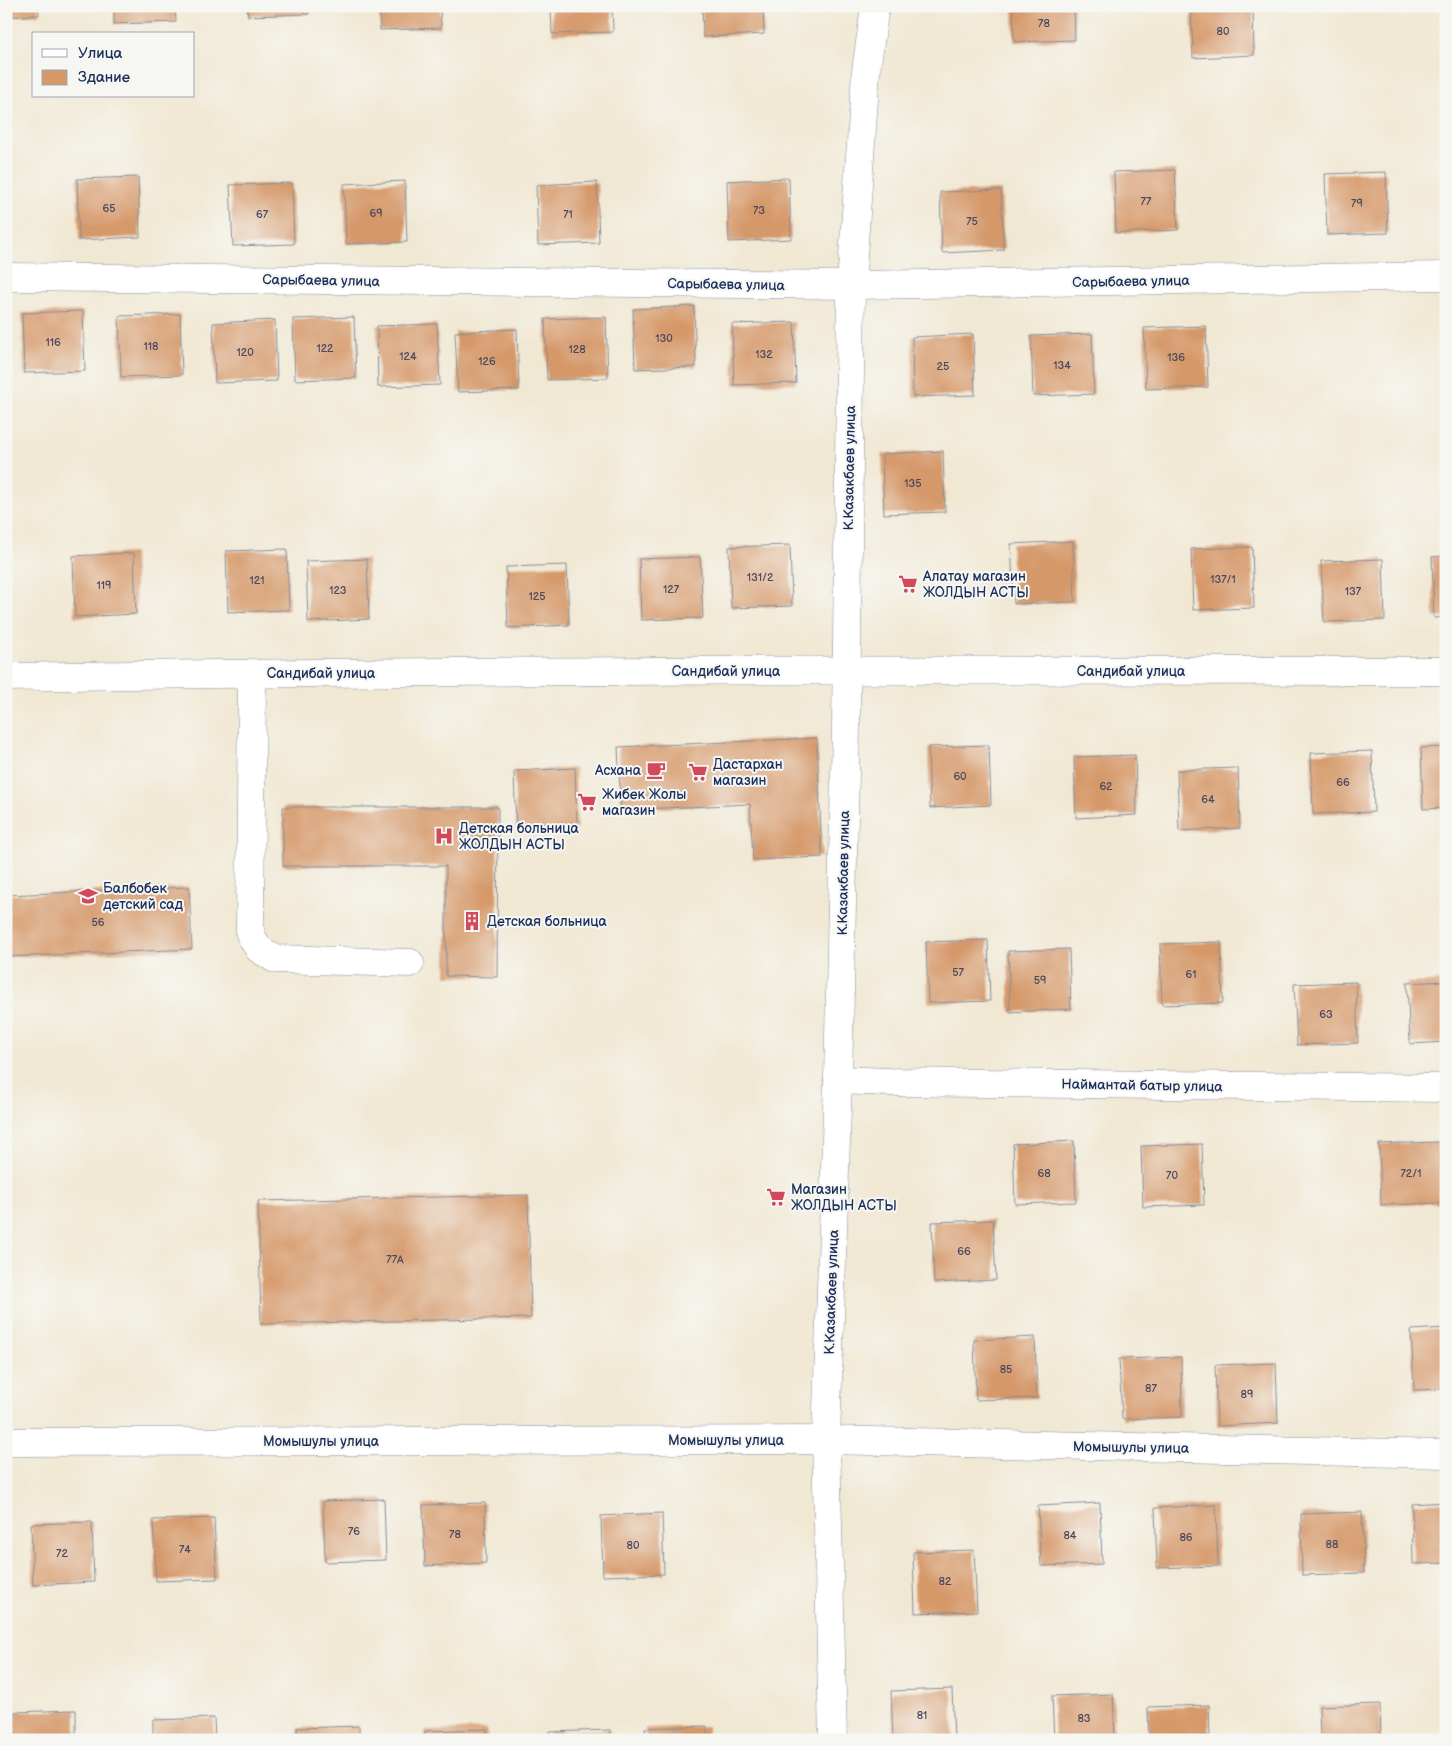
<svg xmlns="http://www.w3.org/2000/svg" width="1452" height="1746" viewBox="0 0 1452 1746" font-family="'Balsamiq Sans',sans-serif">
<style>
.building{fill:#d59869}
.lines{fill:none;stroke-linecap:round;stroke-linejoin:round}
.minor-casing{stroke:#868c98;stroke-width:29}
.minor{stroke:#fff;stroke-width:28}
.labels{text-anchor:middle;stroke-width:4;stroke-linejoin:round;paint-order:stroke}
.number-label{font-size:11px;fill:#4a4961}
.street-label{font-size:14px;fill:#1b2f5e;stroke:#f6f6f2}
.poi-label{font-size:14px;fill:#1b2f5e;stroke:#f6f6f2;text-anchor:start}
</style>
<rect width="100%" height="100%" fill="#f6f6f2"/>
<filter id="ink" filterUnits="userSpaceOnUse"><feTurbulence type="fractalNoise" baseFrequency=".02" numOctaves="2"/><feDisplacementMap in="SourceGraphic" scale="10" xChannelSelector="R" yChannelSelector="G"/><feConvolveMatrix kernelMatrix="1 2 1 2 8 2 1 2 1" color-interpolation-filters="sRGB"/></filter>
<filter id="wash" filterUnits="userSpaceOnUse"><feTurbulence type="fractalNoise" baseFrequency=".0096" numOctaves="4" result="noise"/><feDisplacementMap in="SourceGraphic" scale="20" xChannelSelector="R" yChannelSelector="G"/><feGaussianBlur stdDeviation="1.12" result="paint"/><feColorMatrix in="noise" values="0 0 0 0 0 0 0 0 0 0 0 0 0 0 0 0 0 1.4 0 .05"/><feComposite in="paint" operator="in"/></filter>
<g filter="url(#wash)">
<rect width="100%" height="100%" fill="#f1e8d3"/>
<g id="blocks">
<g class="building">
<path d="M6,6H38L39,15L6,17Z"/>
<path d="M114,6H175L176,22L114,24Z"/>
<path d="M247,6H309V14L248,16Z"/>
<path d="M379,6H440L441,28L380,30Z"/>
<path d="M551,6H612L613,32L552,34Z"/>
<path d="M702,6H763L764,34L703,37Z"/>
<path d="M1013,6H1074L1075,40L1014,42Z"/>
<path d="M1191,6H1253L1254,55L1193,58Z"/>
<path d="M1175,170L1178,230L1116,233L1114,172Z"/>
<path d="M1386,172L1388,233L1327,235L1325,174Z"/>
<path d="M138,177L140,237L79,240L77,179Z"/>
<path d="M789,178L791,239L729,242L727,181Z"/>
<path d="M405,181L407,242L346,244L344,184Z"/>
<path d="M597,182L599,243L538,245L536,185Z"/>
<path d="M292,183L294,244L233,246L230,185Z"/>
<path d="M1001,190L1004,250L942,253L940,192Z"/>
<path d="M694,306L696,367L635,369L633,309Z"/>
<path d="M83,311L85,371L24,373L22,313Z"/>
<path d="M180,314L182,375L121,377L119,316Z"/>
<path d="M354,317L356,378L295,380L293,319Z"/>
<path d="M606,317L608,378L547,380L545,319Z"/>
<path d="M275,320L277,381L215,383L213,323Z"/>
<path d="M794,322L796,383L734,385L732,324Z"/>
<path d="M437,324L440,385L378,387L377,326Z"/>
<path d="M1206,326L1208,387L1146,389L1144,328Z"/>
<path d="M517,329L519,390L458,392L455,332Z"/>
<path d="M973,334L975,395L913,397L912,337Z"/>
<path d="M1092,334L1094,394L1033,396L1031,336Z"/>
<path d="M943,451L945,512L884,514L882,454Z"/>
<path d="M1073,541L1075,602L1014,604L1011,544Z"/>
<path d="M790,545L792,606L731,608L729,547Z"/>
<path d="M1252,547L1254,608L1193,610L1191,549Z"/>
<path d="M287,549L289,610L228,612L226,551Z"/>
<path d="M134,553L136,614L75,617L73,556Z"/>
<path d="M1446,556V617L1434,618L1432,557Z"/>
<path d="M700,557L703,618L641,620L639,559Z"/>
<path d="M367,559L369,619L308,622L306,561Z"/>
<path d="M1383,559L1385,620L1324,622L1321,561Z"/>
<path d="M567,565L569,625L508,628L506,567Z"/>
<path d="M817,738L822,857L753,860L750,804L621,810L618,747Z"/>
<path d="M989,745L991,805L930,808L928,747Z"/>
<path d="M1446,747V808L1423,809L1421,748Z"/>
<path d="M1372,751L1374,812L1313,814L1311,753Z"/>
<path d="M1135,755L1137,815L1076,818L1074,757Z"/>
<path d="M575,768L577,829L516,831L514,771Z"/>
<path d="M1238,768L1240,828L1179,831L1177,770Z"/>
<path d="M283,807H498L497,977L446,976V866H283Z"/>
<path d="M189,887L192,949L6,957V895Z"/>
<path d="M988,940L990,1001L928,1003L926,942Z"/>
<path d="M1221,942L1223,1003L1162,1005L1160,944Z"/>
<path d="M1069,949L1071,1009L1010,1012L1008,951Z"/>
<path d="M1446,981V1042L1410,1044L1407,983Z"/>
<path d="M1356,982L1358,1043L1297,1045L1294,984Z"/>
<path d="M1074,1141L1076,1202L1015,1204L1013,1144Z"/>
<path d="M1440,1142L1442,1203L1381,1205L1379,1144Z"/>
<path d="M1202,1144L1204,1205L1143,1207L1141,1146Z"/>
<path d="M528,1195L531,1318L261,1324L258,1201Z"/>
<path d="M993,1220L996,1280L934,1283L932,1222Z"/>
<path d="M1446,1328V1389L1414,1390L1411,1330Z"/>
<path d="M1035,1337L1037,1398L976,1400L974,1340Z"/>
<path d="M1181,1357L1182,1417L1122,1419L1119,1359Z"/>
<path d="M1276,1363L1278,1423L1217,1426L1215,1365Z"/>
<path d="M384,1499L386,1560L325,1562L323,1501Z"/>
<path d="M1446,1502V1563L1413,1564L1412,1504Z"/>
<path d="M485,1503L486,1563L425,1566L423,1505Z"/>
<path d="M1100,1503L1102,1564L1041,1566L1038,1506Z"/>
<path d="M1216,1505L1218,1566L1157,1568L1155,1508Z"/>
<path d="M1362,1512L1364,1573L1302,1575L1301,1514Z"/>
<path d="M662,1513L664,1574L603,1576L601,1516Z"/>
<path d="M214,1518L217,1579L156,1581L153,1520Z"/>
<path d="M92,1522L94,1582L33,1585L31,1524Z"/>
<path d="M974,1550L977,1611L915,1613L913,1552Z"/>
<path d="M952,1689L954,1740H893L891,1691Z"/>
<path d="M1113,1694L1115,1740H1054L1052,1696Z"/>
<path d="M1380,1704L1381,1740H1320L1319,1706Z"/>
<path d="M1209,1705L1210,1740H1149L1148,1707Z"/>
<path d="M76,1710V1740H15L14,1712Z"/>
<path d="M214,1718L215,1740H153V1720Z"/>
<path d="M359,1726V1740H298L297,1728Z"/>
<path d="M707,1726V1740H646L645,1728Z"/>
<path d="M487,1729V1740H425V1731Z"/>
<path d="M610,1730V1740H549V1732Z"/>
</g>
</g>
</g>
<g filter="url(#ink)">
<use href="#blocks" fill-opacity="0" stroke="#868c98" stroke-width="1"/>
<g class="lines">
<g class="minor-casing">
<g id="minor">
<path d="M6,277L851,285L1446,276"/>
<path d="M252,673L250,934L259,949L275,959L410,963"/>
<path d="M6,677C486,669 966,670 1446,671"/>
<path d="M838,1080L889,1082L1446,1088"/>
<path d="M6,1442L826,1440L1446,1454"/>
<path d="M833,1740L826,1440L838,1080L846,728L851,285L866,71L875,6"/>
</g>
</g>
<use href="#minor" class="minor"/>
</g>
</g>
<defs>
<g id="supermarket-bare" transform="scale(1.5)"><path d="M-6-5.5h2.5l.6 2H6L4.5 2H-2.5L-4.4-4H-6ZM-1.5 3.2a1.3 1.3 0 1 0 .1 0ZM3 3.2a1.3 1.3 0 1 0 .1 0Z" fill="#d1495b" stroke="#f6f6f2" stroke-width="2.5" paint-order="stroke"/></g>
<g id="cafe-bare" transform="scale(1.5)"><path d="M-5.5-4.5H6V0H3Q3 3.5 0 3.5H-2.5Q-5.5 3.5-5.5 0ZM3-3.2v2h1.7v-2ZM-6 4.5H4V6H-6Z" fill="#d1495b" stroke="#f6f6f2" stroke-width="2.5" paint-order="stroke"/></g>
<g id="hospital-bare" transform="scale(1.5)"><path d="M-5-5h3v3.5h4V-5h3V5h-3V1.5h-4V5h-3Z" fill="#d1495b" stroke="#f6f6f2" stroke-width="2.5" paint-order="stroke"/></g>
<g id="school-bare" transform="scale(1.5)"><path d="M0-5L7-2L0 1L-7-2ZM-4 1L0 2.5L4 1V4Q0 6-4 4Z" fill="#d1495b" stroke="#f6f6f2" stroke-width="2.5" paint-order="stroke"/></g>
<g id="building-bare" transform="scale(1.5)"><path d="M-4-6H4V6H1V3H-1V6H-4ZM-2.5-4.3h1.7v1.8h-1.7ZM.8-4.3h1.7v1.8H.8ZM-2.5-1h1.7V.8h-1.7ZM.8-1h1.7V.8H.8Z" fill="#d1495b" stroke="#f6f6f2" stroke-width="2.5" paint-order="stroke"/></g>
</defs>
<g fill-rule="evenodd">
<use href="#supermarket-bare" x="908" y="584"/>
<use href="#cafe-bare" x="656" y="770"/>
<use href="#supermarket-bare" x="698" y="772"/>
<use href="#supermarket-bare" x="587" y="802"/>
<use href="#hospital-bare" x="444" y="836"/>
<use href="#school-bare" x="88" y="896"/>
<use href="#building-bare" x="472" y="921"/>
<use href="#supermarket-bare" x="776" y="1197"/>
</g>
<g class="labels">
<g class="number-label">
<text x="1044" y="27">78</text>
<text x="1223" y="35">80</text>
<text x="1146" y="205">77</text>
<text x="1357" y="207">79</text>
<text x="109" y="212">65</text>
<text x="759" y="214">73</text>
<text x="376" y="217">69</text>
<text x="262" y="218">67</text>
<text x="568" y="218">71</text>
<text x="972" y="225">75</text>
<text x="664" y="342">130</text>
<text x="53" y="346">116</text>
<text x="151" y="350">118</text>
<text x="325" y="352">122</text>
<text x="577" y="353">128</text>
<text x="245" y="356">120</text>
<text x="764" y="358">132</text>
<text x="408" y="360">124</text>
<text x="1176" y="361">136</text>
<text x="487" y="365">126</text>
<text x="1062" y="369">134</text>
<text x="943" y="370">25</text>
<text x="913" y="487">135</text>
<text x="760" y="581">131/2</text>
<text x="1223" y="583">137/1</text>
<text x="257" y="584">121</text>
<text x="104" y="589">119</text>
<text x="671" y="593">127</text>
<text x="338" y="594">123</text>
<text x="1353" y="595">137</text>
<text x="537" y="600">125</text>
<text x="960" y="780">60</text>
<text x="1343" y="786">66</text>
<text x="1106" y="790">62</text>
<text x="1208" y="803">64</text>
<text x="98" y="926">56</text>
<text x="958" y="976">57</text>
<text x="1191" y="978">61</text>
<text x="1040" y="984">59</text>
<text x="1326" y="1018">63</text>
<text x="1044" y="1177">68</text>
<text x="1411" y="1177">72/1</text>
<text x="1172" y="1179">70</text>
<text x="964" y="1255">66</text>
<text x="395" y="1263">77А</text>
<text x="1006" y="1373">85</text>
<text x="1151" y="1392">87</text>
<text x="1247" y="1398">89</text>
<text x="354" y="1535">76</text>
<text x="455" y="1538">78</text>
<text x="1070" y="1539">84</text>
<text x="1186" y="1541">86</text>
<text x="1332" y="1548">88</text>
<text x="633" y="1549">80</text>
<text x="185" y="1553">74</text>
<text x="62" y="1557">72</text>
<text x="945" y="1585">82</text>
<text x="922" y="1719">81</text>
<text x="1084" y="1722">83</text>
</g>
<g class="street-label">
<text transform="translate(321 280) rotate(1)" y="5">Сарыбаева улица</text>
<text transform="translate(1131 281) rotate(-1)" y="5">Сарыбаева улица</text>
<text transform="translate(726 284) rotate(1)" y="5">Сарыбаева улица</text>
<text transform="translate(849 468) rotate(-89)" y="5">К.Казакбаев улица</text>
<text x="726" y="676">Сандибай улица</text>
<text x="1131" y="676">Сандибай улица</text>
<text x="321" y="678">Сандибай улица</text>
<text transform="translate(843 873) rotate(-89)" y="5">К.Казакбаев улица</text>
<text transform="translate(1142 1085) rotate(1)" y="5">Наймантай батыр улица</text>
<text transform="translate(831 1292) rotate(-88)" y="5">К.Казакбаев улица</text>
<text x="726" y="1445">Момышулы улица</text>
<text x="321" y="1446">Момышулы улица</text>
<text transform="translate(1131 1447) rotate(1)" y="5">Момышулы улица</text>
</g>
<g class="poi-label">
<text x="923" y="581">Алатау магазин<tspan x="923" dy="16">ЖОЛДЫН АСТЫ</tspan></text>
<text x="713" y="769">Дастархан<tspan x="713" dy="16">магазин</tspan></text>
<text x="641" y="775" text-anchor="end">Асхана</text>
<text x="602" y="799">Жибек Жолы<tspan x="602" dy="16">магазин</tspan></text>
<text x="459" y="833">Детская больница<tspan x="459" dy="16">ЖОЛДЫН АСТЫ</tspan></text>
<text x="103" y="893">Балбобек<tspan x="103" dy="16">детский сад</tspan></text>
<text x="487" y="926">Детская больница</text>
<text x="791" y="1194">Магазин<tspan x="791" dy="16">ЖОЛДЫН АСТЫ</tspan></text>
</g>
</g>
<rect width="1452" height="1746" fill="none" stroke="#f6f6f2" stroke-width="25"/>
<rect x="32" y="32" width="162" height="65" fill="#f6f6f2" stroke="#9ea6b7"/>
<rect x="42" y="49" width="25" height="8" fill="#ffffff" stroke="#9ea6b7"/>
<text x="78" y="58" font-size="15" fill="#1b2f5e">Улица</text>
<rect x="42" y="70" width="25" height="15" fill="#d59869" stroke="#9ea6b7"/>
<text x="78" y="82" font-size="15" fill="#1b2f5e">Здание</text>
</svg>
